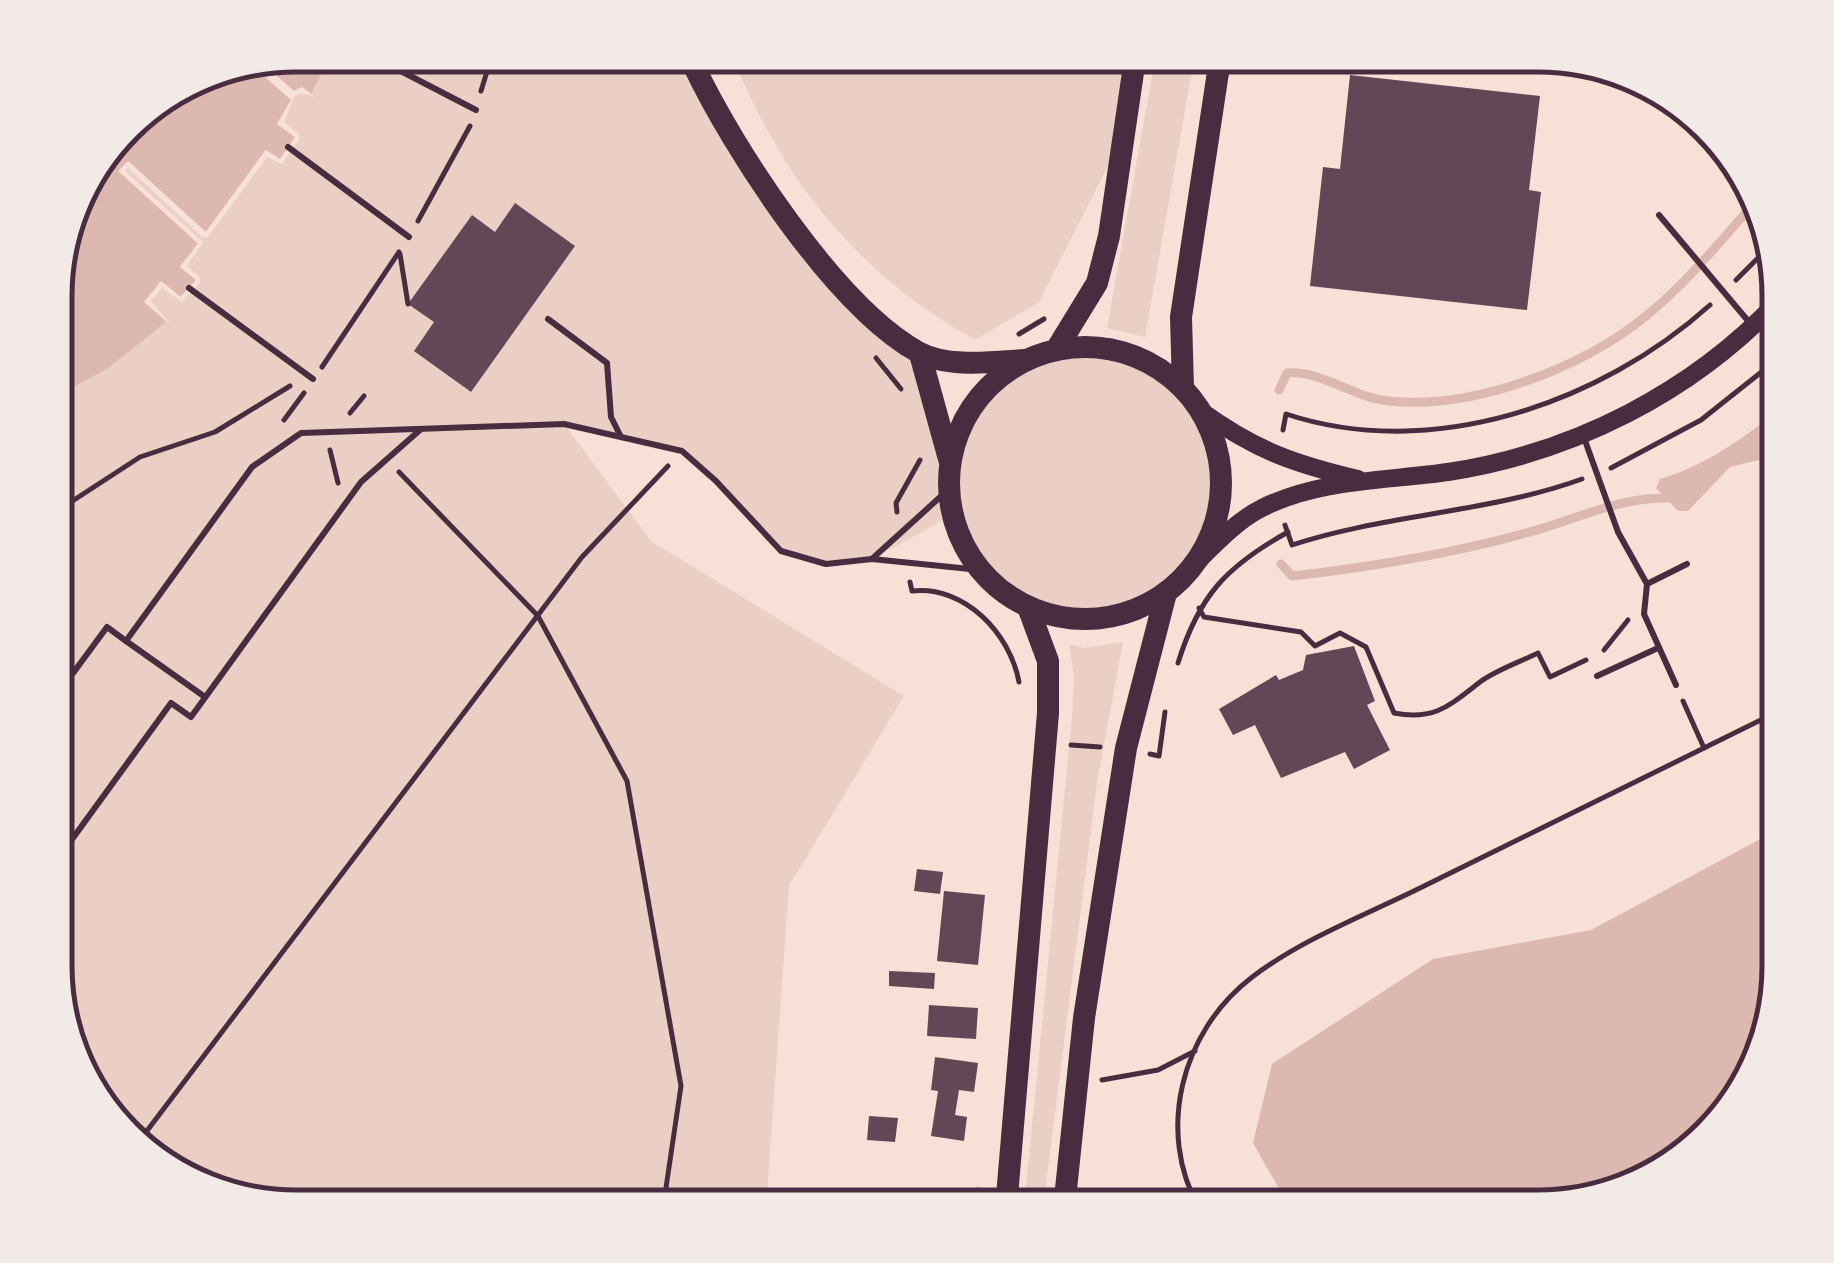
<svg xmlns="http://www.w3.org/2000/svg" width="1834" height="1263" viewBox="0 0 1834 1263" font-family="Raleway,sans-serif">
<style>
.green{fill:#ebcfc5}
.water{fill:#dcb8b0}
.pier{fill:#f7e1d7}
.lines{fill:none;stroke-linecap:round;stroke-linejoin:round}
.stream{stroke:#dcb8b0;stroke-width:9}
.building{fill:#644757}
.path{stroke:#4a2c40;stroke-width:5}
.service{stroke:#4a2c40;stroke-width:6}
.tertiary{stroke:#4a2c40;stroke-width:18}
.primary{stroke:#4a2c40;stroke-width:22}
.rim{fill:none;stroke:#4a2c40;stroke-width:5}
</style>
<rect width="100%" height="100%" fill="#f7e1d7"/>
<g class="green">
<path d="M1137,59L1124,134L1039,302L975,340C861,277 785,183 735,63Z"/>
<path d="M1155,59H1194L1145,337L1107,328Z"/>
<path d="M693,64L786,214L920,354L951,460C988,309 1201,312 1221,468C1240,624 1015,688 952,515C902,543 840,587 781,551C751,533 720,477 684,453C665,440 592,431 565,425L651,541L904,696L789,886L766,1208H281L150,1159L88,1088L57,998V264L87,176L138,114L218,68Z"/>
<path d="M1123,642L1097,783L1043,1208H1024L1072,717L1074,676L1069,644L1084,648Z"/>
</g>
<g class="water">
<path d="M325,67L311,94L302,87L294,92L268,68Z"/>
<path d="M218,68H255L291,100L277,124L295,137L280,160L265,150L205,233L128,161L119,171L198,244L180,266L196,280L180,297L161,282L144,302L166,322L107,369L57,396V264L87,176L138,114Z"/>
<path d="M1779,410V455L1730,467L1688,511H1678L1656,488L1660,479C1705,466 1742,439 1779,410Z"/>
<path d="M1779,829V982L1730,1113L1645,1183L1538,1208H1290L1253,1143L1272,1064L1433,959L1591,930Z"/>
</g>
<path class="pier" d="M255,68H268L294,91L302,87L315,97L301,93L294,97L284,122L299,134V140L282,164L267,157L208,237H202L128,168L125,171L203,242L187,266L200,277V283L182,302L162,288L151,301L171,324L144,302L161,281L181,297L196,280L180,267L198,243L118,171L128,161L206,232L266,150L280,159L295,137L277,124L291,100Z"/>
<g class="lines">
<g class="stream">
<path d="M1279,390L1287,373C1322,370 1353,398 1389,401C1472,410 1581,369 1646,316C1687,283 1722,239 1757,200"/>
<path d="M1281,564L1292,576C1370,567 1450,554 1526,533C1573,521 1618,497 1667,498"/>
</g>
</g>
<g class="building">
<path d="M1350,75L1540,96L1529,190L1541,192L1527,310L1310,286L1323,167L1340,169Z"/>
<path d="M515,203L575,246L471,392L414,351L434,322L408,304L472,215L495,232Z"/>
<path d="M1354,646L1375,701L1367,705L1390,750L1354,769L1345,752L1281,778L1255,725L1233,735L1219,709L1276,675L1279,680L1303,670L1306,655Z"/>
<path d="M917,869L943,872L940,894L914,891Z"/>
<path d="M944,891L985,895L978,965L937,961Z"/>
<path d="M889,971L935,973L934,989L889,986Z"/>
<path d="M929,1005L978,1008L976,1039L927,1036Z"/>
<path d="M935,1057L978,1063L974,1092L959,1090L955,1115L967,1117L964,1141L931,1136L938,1091L931,1090Z"/>
<path d="M869,1116L898,1118L895,1142L867,1140Z"/>
</g>
<g class="lines">
<g class="path">
<path d="M481,91L489,65"/>
<path d="M418,221L470,126"/>
<path d="M400,254L408,304"/>
<path d="M1736,280L1769,247"/>
<path d="M1019,334L1044,319"/>
<path d="M876,358L901,389"/>
<path d="M322,367L399,252"/>
<path d="M350,413L364,396"/>
<path d="M284,420L304,393"/>
<path d="M1283,430L1286,414C1431,462 1600,404 1710,305"/>
<path d="M330,450L338,483"/>
<path d="M1611,468L1701,420L1779,358"/>
<path d="M399,472L538,616L627,781L681,1086L663,1208"/>
<path d="M57,511L140,457L215,432L290,386"/>
<path d="M897,512L896,503L920,460"/>
<path d="M1285,525L1292,545C1386,514 1488,513 1582,479"/>
<path d="M910,582L912,591C964,585 1010,633 1019,682"/>
<path d="M1199,608L1204,617L1301,632L1315,646L1340,633L1366,647L1394,713C1435,721 1450,705 1480,682C1496,670 1520,662 1538,653L1550,677L1586,660"/>
<path d="M1604,650L1628,620"/>
<path d="M1178,663C1199,595 1227,566 1288,532"/>
<path d="M1683,701L1704,748L1779,711"/>
<path d="M1071,745L1100,747"/>
<path d="M1150,754L1159,756L1165,712"/>
<path d="M1102,1080L1158,1070L1195,1051"/>
<path d="M137,1144L582,557L668,466"/>
<path d="M976,1208L978,1190"/>
<path d="M1199,1208C1156,1132 1181,1032 1251,978C1300,940 1363,916 1418,889C1514,842 1609,795 1704,748"/>
</g>
<g class="service">
<path d="M391,66L476,110"/>
<path d="M288,147L409,237"/>
<path d="M1659,215L1749,322"/>
<path d="M189,288L313,379"/>
<path d="M548,319L607,363L611,417L621,437"/>
<path d="M1583,435L1618,532L1647,584L1687,564"/>
<path d="M873,558L949,489"/>
<path d="M1647,584L1644,614L1676,685"/>
<path d="M126,641L205,697"/>
<path d="M1597,676L1658,648"/>
<path d="M57,695L107,627L126,641L252,467L301,433L564,424L682,451L716,481L781,551L826,564L872,559L980,570"/>
<path d="M57,860L171,703L191,717L361,482L420,430"/>
</g>
<g class="tertiary">
<path d="M1201,411C1255,450 1294,464 1358,479"/>
<path d="M1198,561C1217,542 1238,520 1262,508C1320,479 1386,481 1448,472C1573,453 1693,392 1779,300"/>
</g>
<g class="primary">
<path d="M693,64C733,149 835,306 918,352C947,368 992,362 1024,360"/>
<circle cx="1085" cy="483" r="136"/>
<path d="M1056,350L1097,283L1109,236L1135,59"/>
<path d="M920,354L949,459"/>
<path d="M1183,388L1181,317L1220,59"/>
<path d="M1006,1208L1048,713V661L1028,607"/>
<path d="M1064,1208L1084,1018L1126,748L1166,593"/>
</g>
</g>
<path d="M0 0H1834V1263H0ZM296 72H1538A224 224 0 0 1 1762 296V966A224 224 0 0 1 1538 1190H296A224 224 0 0 1 72 966V296A224 224 0 0 1 296 72Z" fill="#f1eae7" fill-rule="evenodd"/>
<path class="rim" d="M296 72H1538A224 224 0 0 1 1762 296V966A224 224 0 0 1 1538 1190H296A224 224 0 0 1 72 966V296A224 224 0 0 1 296 72Z"/>
</svg>
